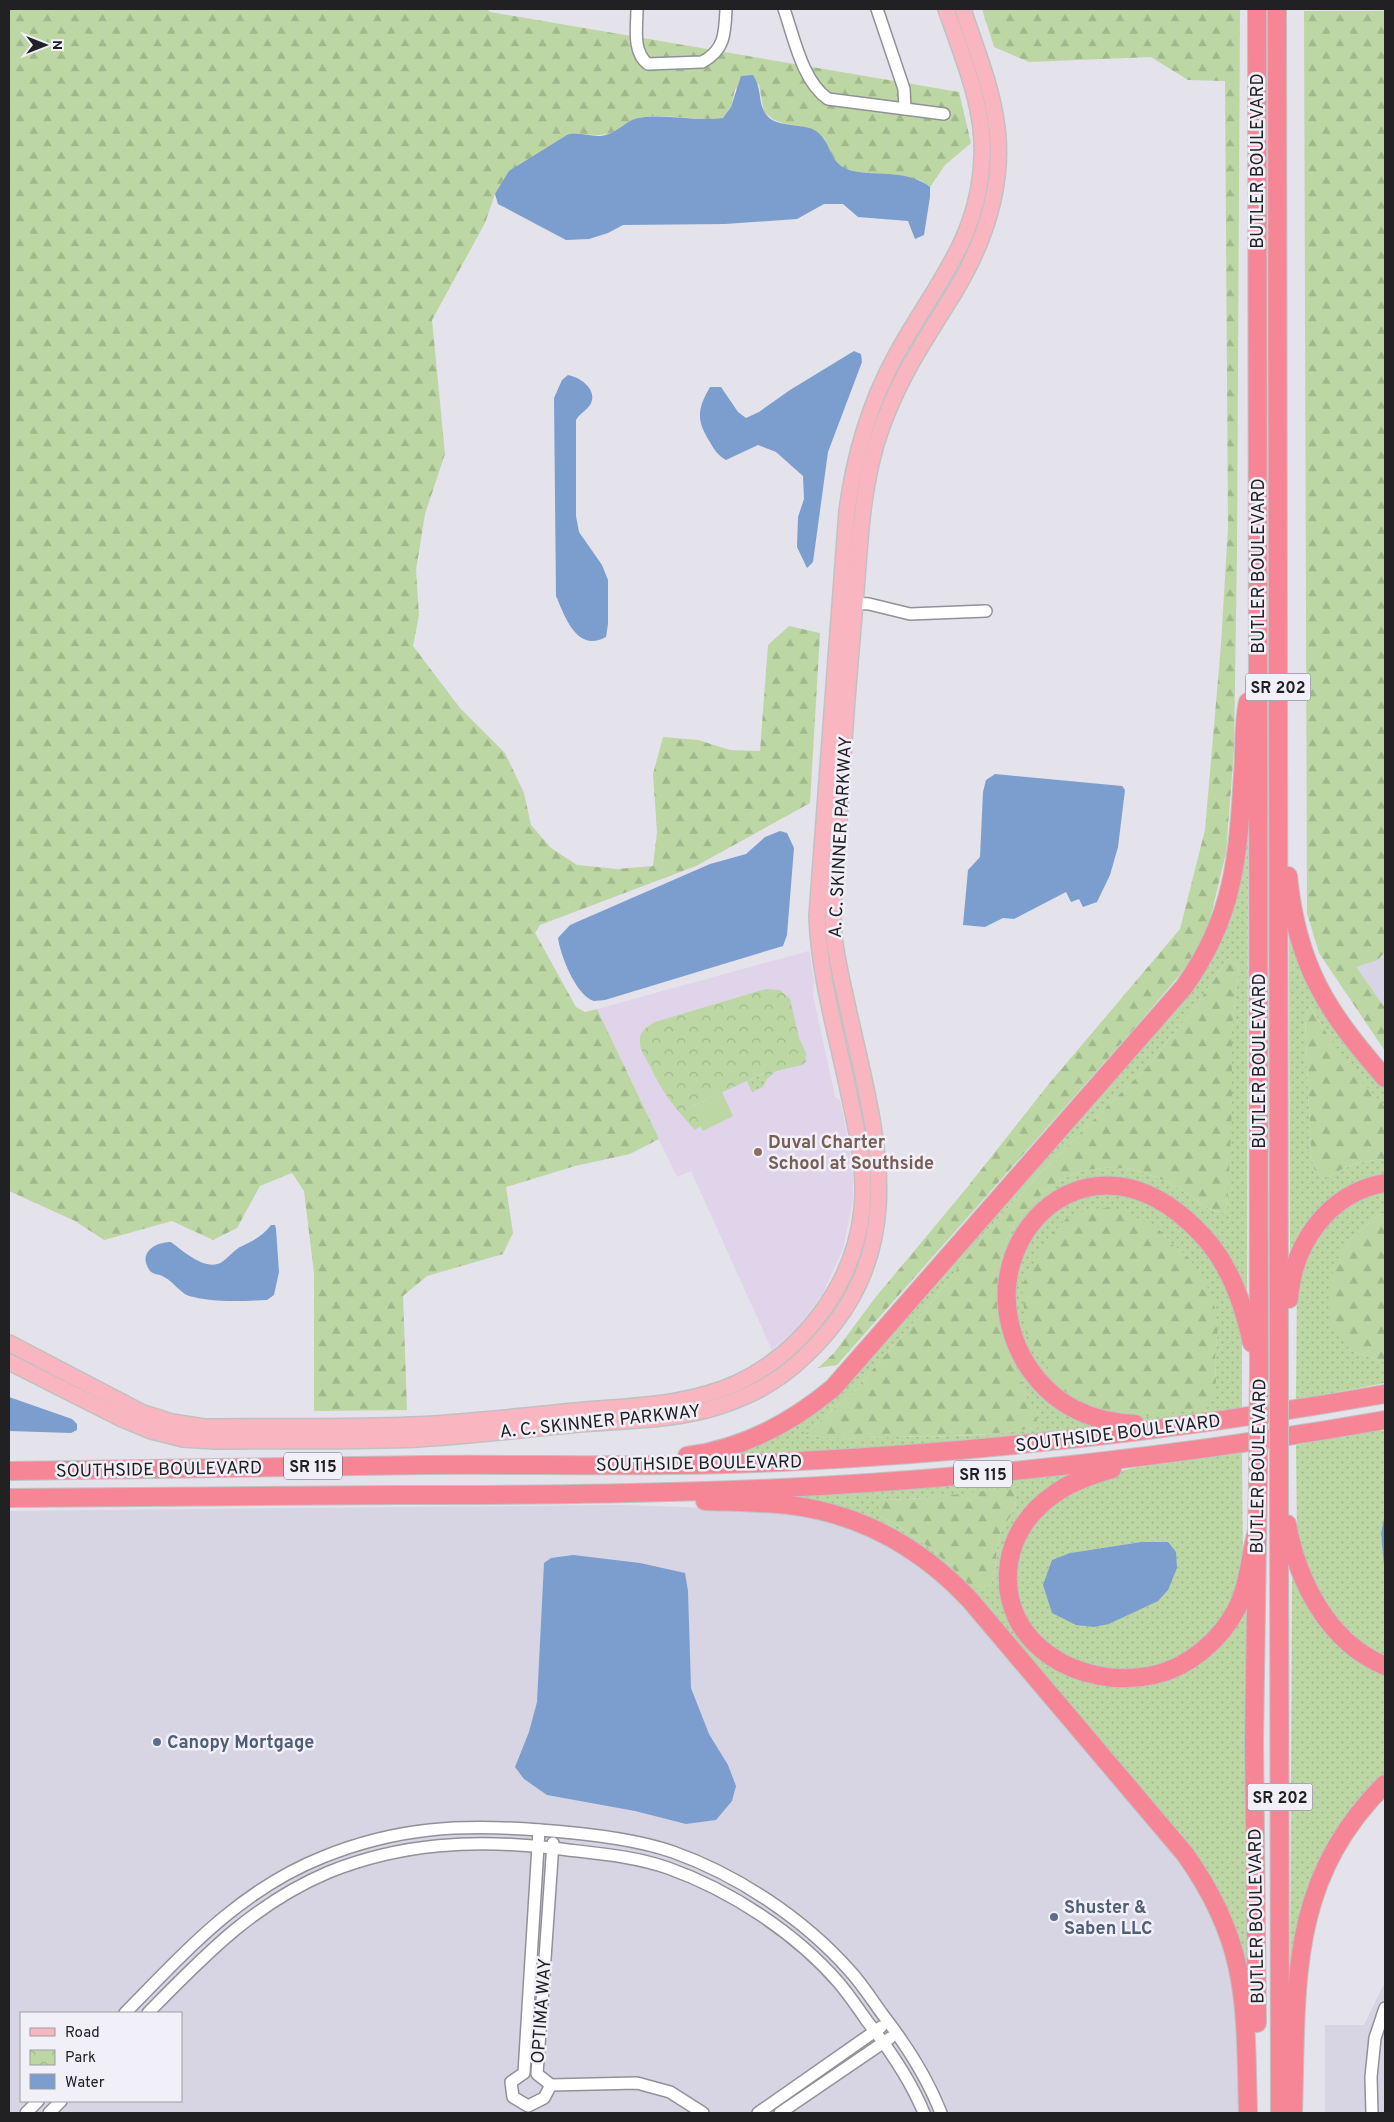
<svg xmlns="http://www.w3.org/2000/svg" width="1394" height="2122" viewBox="0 0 1394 2122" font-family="Overpass,sans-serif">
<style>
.built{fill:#d7d4e3;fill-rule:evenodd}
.education{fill:#dfd4e9}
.grass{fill:url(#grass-dots);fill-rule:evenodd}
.forest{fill:url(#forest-firs)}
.park{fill:url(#park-crowns)}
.pitch{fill:#bcd7a4}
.water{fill:#7c9ecf}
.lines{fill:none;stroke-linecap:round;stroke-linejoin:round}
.minor-casing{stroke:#929198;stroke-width:14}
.major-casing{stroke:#c1c1c2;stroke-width:18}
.highway-casing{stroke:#c1c1c2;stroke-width:20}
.minor{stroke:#fff;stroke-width:11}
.major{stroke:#fab6c0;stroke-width:15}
.highway{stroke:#f68696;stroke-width:18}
.highway-bridge-casing{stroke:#c1c1c2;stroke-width:20;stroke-linecap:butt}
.highway-bridge{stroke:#f68696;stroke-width:18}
.education-dot{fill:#8d6e63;stroke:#f1eff7;stroke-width:2}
.service-dot{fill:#5c6f8a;stroke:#f1eff7;stroke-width:2}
.labels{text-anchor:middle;stroke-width:5;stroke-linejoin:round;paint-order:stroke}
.shield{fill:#f1eff7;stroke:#5f5f63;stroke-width:1}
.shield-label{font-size:16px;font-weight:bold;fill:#212124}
.street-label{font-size:18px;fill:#212124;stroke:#f1eff7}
.education-label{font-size:18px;font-weight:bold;fill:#785e54;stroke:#f1eff7;text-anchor:start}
.service-label{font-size:18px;font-weight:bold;fill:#4e5e75;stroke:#f1eff7;text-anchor:start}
</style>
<defs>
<pattern id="grass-dots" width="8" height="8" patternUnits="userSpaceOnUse" patternTransform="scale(1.25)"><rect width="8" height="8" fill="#bcd7a4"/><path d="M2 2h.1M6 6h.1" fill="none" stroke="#a1b88d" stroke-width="1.8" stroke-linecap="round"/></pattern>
<pattern id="forest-firs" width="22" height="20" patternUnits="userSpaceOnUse" patternTransform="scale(1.25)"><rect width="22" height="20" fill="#bcd7a4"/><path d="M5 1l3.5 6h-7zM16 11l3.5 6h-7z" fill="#a1b88d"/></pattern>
<pattern id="park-crowns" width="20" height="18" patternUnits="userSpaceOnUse" patternTransform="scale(1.25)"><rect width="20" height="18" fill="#bcd7a4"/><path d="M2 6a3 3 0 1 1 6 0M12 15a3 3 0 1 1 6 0" fill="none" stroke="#a1b88d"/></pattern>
</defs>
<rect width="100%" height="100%" fill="#e4e2ea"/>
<g class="built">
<path d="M1385,952V1008L1356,967L1378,960Z"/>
<path d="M620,1505L769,1510L814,1514L864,1530L938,1575L1206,1891L1235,1962L1243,2113H9V1511ZM21,2013H181V2101H21Z"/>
<path d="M1385,1982V2113H1325V2025H1364Z"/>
</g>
<path class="education" d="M809,951L814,980L813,995L835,1097L840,1100L849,1143L853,1175V1200L843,1249L822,1295L798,1327L772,1350L691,1171L677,1177L597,1009Z"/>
<g class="grass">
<path d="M1248,828L1247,1296L1154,1193H1061L1005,1269L1022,1366L1104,1427L911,1445L720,1457L795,1421L1192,983ZM1228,959L1239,966L1232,1028L1227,1213C1207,1211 1206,1206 1190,1196C1174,1184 1151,1173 1131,1170C1099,1163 1063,1172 1040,1196C1030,1206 1017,1217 1011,1231C980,1298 1013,1364 1039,1427C991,1436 942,1437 893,1437C863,1438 834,1440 804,1435L854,1391L933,1300L990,1227L1041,1172L1147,1067L1195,1007Z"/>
<path d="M1289,930L1385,1085V1107L1364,1085L1336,1049L1310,1006L1305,1018L1311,1154L1314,1169L1324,1180C1345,1166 1360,1161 1385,1159V1176L1311,1220L1299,1233L1290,1255Z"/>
<path d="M765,1073L767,1079L763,1087L752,1092L747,1081Z"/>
<path d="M1385,1190V1213L1377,1216L1347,1242L1351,1351L1385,1362V1383L1296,1400L1297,1277L1322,1228L1348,1205Z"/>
<path d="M1091,1191L1148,1199L1198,1235L1233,1294L1242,1336V1408L1163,1420H1121L1058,1394L1019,1346L1011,1281L1041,1217ZM1156,1226L1173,1245L1189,1258L1218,1328L1215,1360L1216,1382L1064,1392L1056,1377Z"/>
<path d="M1375,1431H1385V1513L1381,1533L1385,1578V1659L1342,1627L1314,1589L1297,1536L1296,1445Z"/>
<path d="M1242,1453L1243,1570L1232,1606L1219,1625L1182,1657L1149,1671L1093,1670L1039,1641L1014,1594L1017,1549L1044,1507L1099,1476L1133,1468ZM1141,1542L1130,1614L1109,1624L1070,1553Z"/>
<path d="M1078,1474L1027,1512L1008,1606L1072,1677L1105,1684L1155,1682L1247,1600L1249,1970L1245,1969L1239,1945L1113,1764L902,1540L755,1498L920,1488ZM1013,1489C1023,1505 1006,1520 1000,1535C994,1552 999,1573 988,1588L969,1587C948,1558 912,1533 880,1516L884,1500L925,1498Z"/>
<path d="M1292,1574L1312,1602L1385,1668V1779L1353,1815L1290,1982Z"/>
</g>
<g class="forest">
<path d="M9,9H487L490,12L959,92L971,143L945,165L930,187L920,180L853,171L840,167L830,154L824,138L774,120L764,112L759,84L735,89L731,107L723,118C695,122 665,112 638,118C631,120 625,127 618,130C604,138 588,134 573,133L495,194L485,223L432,320L445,454L425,514L416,570L419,615L413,646L460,708L505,753L524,793L531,825L551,848L577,865L617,869L653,866L657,832L653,774L663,737L698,740L730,750L760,751L768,645L789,626L820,633L810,803L696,866L540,925L535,933L576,1007L585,1012L597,1009L659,1139L630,1154L575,1166L506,1187L513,1233L503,1254L427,1276L403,1296L407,1410L314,1411V1273L304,1191L292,1173L260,1186L237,1228L213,1240L172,1221L104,1240L75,1221L9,1191Z"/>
<path d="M982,9H1240L1237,550L1234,750L1226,853L1206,936L1190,963L1133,1030L837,1365L818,1368L834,1353L875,1298L965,1190L1048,1085L1180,929L1205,830L1221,645L1228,527L1225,81L1188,80L1151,57L1029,62L994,47Z"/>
<path d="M1304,11H1385V952L1378,960L1356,967L1385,1008V1051L1319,953L1307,913Z"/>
<path d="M1228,959L1239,966L1232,1028V1108L1227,1213C1207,1211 1206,1206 1190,1196C1174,1184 1151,1173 1131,1170C1099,1163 1063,1172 1040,1196C1030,1206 1017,1218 1011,1231C980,1299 1013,1364 1040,1427C992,1436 944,1437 895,1437C864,1438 834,1440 804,1435L854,1391L933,1300L990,1227L1041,1172L1147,1067L1195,1007Z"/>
<path d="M1310,1006C1331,1043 1356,1076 1385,1107V1159C1359,1161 1345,1166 1324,1180L1314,1169L1311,1154L1305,1018Z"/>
<path d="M1112,1207L1156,1226L1173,1245L1189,1258L1207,1286L1213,1298L1218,1328L1215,1360L1216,1382L1210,1407L1147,1416L1105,1412L1064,1392L1026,1334L1022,1285L1048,1238L1067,1218L1082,1212Z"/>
<path d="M1385,1213V1362L1351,1351L1331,1323L1330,1297L1333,1267L1347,1242L1377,1216Z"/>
<path d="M1001,1489H1013C1023,1505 1006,1520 1000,1535C994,1552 999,1573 988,1588H969C948,1558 912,1533 880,1516L878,1504L883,1500L925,1498Z"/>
</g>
<path class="park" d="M766,989L780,990L790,999L799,1038L807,1055L805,1056L806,1062L802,1065L776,1071L767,1079L764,1073L692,1106L701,1126L695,1130C674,1107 662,1092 649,1064C645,1057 640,1050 640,1042C639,1032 647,1026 655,1022Z"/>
<path class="pitch" d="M722,1092L733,1116L703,1131L691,1107Z"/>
<g class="water">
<path d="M753,75C762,89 758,100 764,111C773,130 803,122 816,131C834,144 827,165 853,171C879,176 909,170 930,187V197L924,235L915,239L908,221L858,217L843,204H824L797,219L725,224L623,225L608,233L589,239L566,240L498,204L495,194L509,171L567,135C578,131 589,137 601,136C617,134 625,121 638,118C666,113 695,122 723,118L731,107L741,76Z"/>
<path d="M854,351L861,354L862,362L828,452L813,562L807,568L797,547L798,517L804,499L803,476L776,452L758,445L726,460C717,455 714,449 708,439C696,419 698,408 710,387H721L738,412L746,418L759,412L790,390Z"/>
<path d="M568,375C580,377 599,390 590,405C586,411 579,414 576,420V516L579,532L602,565L608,580V624L606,637C577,653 565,617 556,596L554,398L562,380Z"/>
<path d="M995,774L1122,786L1125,790L1118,847L1110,875L1097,902L1083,907L1079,899L1071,902L1066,892L1014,919L1003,918L985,927L963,925L968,870L980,857L983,792L986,780Z"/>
<path d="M780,831L787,833L794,848L787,935L783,946L605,1000C602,1000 597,1001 594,1001C576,996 560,954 558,938L570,925L710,864L746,854L765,837Z"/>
<path d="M271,1225H275L276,1229L279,1272L274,1295L267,1300C240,1301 215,1303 189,1296C179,1292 174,1282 164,1277C160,1274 154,1275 150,1271C137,1253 155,1242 171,1242C183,1251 206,1272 222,1262C228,1258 233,1251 240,1247C252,1241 262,1237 271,1225Z"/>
<path d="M9,1397L72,1419L77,1424V1430L71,1433L9,1431Z"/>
<path d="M1385,1513V1578L1381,1533Z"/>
<path d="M1141,1542H1168L1176,1552L1177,1568L1168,1590L1158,1601L1109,1624L1094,1627L1076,1625L1052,1613L1043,1585L1052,1560L1070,1553Z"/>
<path d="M573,1555L640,1563L685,1573L688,1591L691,1688L709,1734L728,1765L736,1786L732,1801L716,1820L686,1824L635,1811L547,1795L524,1779L515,1767L529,1732L537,1702L544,1563L551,1558Z"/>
</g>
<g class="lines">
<g class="minor-casing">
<g id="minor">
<path d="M637,9C637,27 632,52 648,64L702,62C725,50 725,33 726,9"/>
<path d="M784,9C794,37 802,81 828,99L944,114"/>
<path d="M877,9L904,89L905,109"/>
<path d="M855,603L869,604L910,614L986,611"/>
<path d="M539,1830L524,2073L511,2082L513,2097L528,2106L544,2098L551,2085"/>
<path d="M553,1843L537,2074L551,2085L637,2083L670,2092L703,2113"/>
<path d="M125,2013C186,1951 240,1890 323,1857C397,1827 461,1824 540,1830C582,1833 633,1838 673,1852C738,1875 804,1919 850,1971C862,1984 872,2000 883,2015C907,2046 927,2077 941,2113"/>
<path d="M148,2013C204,1956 253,1904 329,1872C401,1843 475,1839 552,1848C590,1853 631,1855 668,1868C730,1890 796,1933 839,1983C849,1995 858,2008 867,2021C890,2050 910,2079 924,2113"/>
<path d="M26,2113L38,2101"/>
<path d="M49,2113L61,2101"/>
<path d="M758,2113L881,2027"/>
<path d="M780,2113L890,2038"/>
<path d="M1372,2113L1371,2077L1375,2038L1385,2008"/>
</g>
</g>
<g class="major-casing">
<g id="major">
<path d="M9,1343L141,1412L172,1422L204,1427C273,1426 342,1428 411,1425C466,1423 521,1416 575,1411C629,1406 687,1406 737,1383C803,1352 855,1283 862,1209C866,1171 858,1136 850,1099C838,1039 819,977 817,916L847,511C854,457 869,405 895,357C932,288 979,241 982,158C985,107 962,57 946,9"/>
<path d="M9,1362L122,1419L151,1431L183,1439L215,1441C283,1440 351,1442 418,1439C472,1436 526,1429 579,1424C625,1420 676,1421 720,1406C752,1396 782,1379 806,1355C917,1249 875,1133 847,1004C842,981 836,958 834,934C831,908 835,880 837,854C839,816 842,779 844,742C847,692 852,641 856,591C860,540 862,490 877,441C894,388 917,352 946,306C983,249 1008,184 995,115C989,79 974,44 963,9"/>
</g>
</g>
<g class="highway-casing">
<g id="highway">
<path d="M1257,9L1259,1376"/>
<path d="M1277,9L1279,1371"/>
<path d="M1288,876C1297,966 1327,1012 1385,1078"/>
<path d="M1289,1299C1293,1244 1328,1193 1385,1183"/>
<path d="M1135,1424C1091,1422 1055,1406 1029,1368C1012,1343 1003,1309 1008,1278C1017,1220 1068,1174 1129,1188C1158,1195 1184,1215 1204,1237C1231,1267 1243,1304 1252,1343"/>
<path d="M687,1456C742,1449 791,1423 833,1388L1184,987C1234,917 1238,858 1243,774C1245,751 1243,725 1248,702"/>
<path d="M1112,1469C1091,1475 1070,1482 1053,1495C1030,1511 1013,1535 1009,1563C997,1645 1082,1691 1154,1675C1189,1667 1221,1640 1237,1608C1249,1584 1250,1556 1257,1531"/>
<path d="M9,1471C148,1470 286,1466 425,1465C550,1464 675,1468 800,1461C996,1451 1192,1428 1385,1394"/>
<path d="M1279,1481L1280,2113"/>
<path d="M9,1498C138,1497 268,1496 397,1495C538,1495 679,1494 820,1486C1010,1475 1198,1453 1385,1420"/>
<path d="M705,1501C735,1502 766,1502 796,1506C865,1516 923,1550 970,1600L1185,1854C1250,1945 1245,2007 1248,2113"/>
<path d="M1287,1524C1298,1582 1328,1642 1385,1666"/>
<path d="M1257,2023L1254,1742L1258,1477"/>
<path d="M1293,2113C1297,1986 1287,1881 1385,1784"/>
</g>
</g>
<use href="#minor" class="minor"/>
<use href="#major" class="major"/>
<use href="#highway" class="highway"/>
<g class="highway-bridge-casing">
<g id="highway-bridge">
<path d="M1279,1371V1481"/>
<path d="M1258,1477L1259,1376"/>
</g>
</g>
<use href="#highway-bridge" class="highway-bridge"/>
</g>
<circle class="education-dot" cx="758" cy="1152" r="5"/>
<g class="service-dot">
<circle cx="157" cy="1742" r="5"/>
<circle cx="1054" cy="1917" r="5"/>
</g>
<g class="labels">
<g class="shield">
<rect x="1245.5" y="673.5" width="65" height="27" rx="4"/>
<rect x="284" y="1452.5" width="58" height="27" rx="4"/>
<rect x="954" y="1460.5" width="58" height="27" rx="4"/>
<rect x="1247.5" y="1783.5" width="65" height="27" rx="4"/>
</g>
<g class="shield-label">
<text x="1278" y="693">SR 202</text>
<text x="313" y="1472">SR 115</text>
<text x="983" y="1480">SR 115</text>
<text x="1280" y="1803">SR 202</text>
</g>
<g class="street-label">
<text transform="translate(1257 161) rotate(-90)" y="6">BUTLER BOULEVARD</text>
<text transform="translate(1258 566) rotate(-90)" y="6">BUTLER BOULEVARD</text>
<text transform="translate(840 837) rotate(-87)" y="6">A. C. SKINNER PARKWAY</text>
<text transform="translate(1259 1061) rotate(-90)" y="6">BUTLER BOULEVARD</text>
<text transform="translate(600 1421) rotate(-6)" y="6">A. C. SKINNER PARKWAY</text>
<text transform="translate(1118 1433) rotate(-7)" y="6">SOUTHSIDE BOULEVARD</text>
<text transform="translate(699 1463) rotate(-1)" y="6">SOUTHSIDE BOULEVARD</text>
<text transform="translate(1258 1466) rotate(-89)" y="6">BUTLER BOULEVARD</text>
<text transform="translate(159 1469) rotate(-1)" y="6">SOUTHSIDE BOULEVARD</text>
<text transform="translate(1256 1916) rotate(-91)" y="6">BUTLER BOULEVARD</text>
<text transform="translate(541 2011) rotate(-86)" y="6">OPTIMA WAY</text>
</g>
<g class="education-label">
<text x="768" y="1148">Duval Charter<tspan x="768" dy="21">School at Southside</tspan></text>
</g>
<g class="service-label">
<text x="167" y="1748">Canopy Mortgage</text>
<text x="1064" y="1913">Shuster &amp;<tspan x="1064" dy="21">Saben LLC</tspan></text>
</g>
</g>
<rect width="1394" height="2122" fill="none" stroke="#212124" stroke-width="20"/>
<rect x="20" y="2012" width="162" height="90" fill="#f1eff7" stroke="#9e9da3"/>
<rect x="30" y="2028" width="25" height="8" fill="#fab6c0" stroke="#9e9da3"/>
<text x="65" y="2037" font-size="15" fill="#212124">Road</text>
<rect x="30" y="2050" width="25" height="15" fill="url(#park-crowns)" stroke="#9e9da3"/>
<text x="65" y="2062" font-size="15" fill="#212124">Park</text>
<rect x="30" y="2074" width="25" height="15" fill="#7c9ecf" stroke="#9e9da3"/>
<text x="65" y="2087" font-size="15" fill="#212124">Water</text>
<g transform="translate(45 45) rotate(90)" stroke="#f1eff7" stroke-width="4" paint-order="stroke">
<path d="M0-4L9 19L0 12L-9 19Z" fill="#212124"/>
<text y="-8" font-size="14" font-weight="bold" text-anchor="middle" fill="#212124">N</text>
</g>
</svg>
